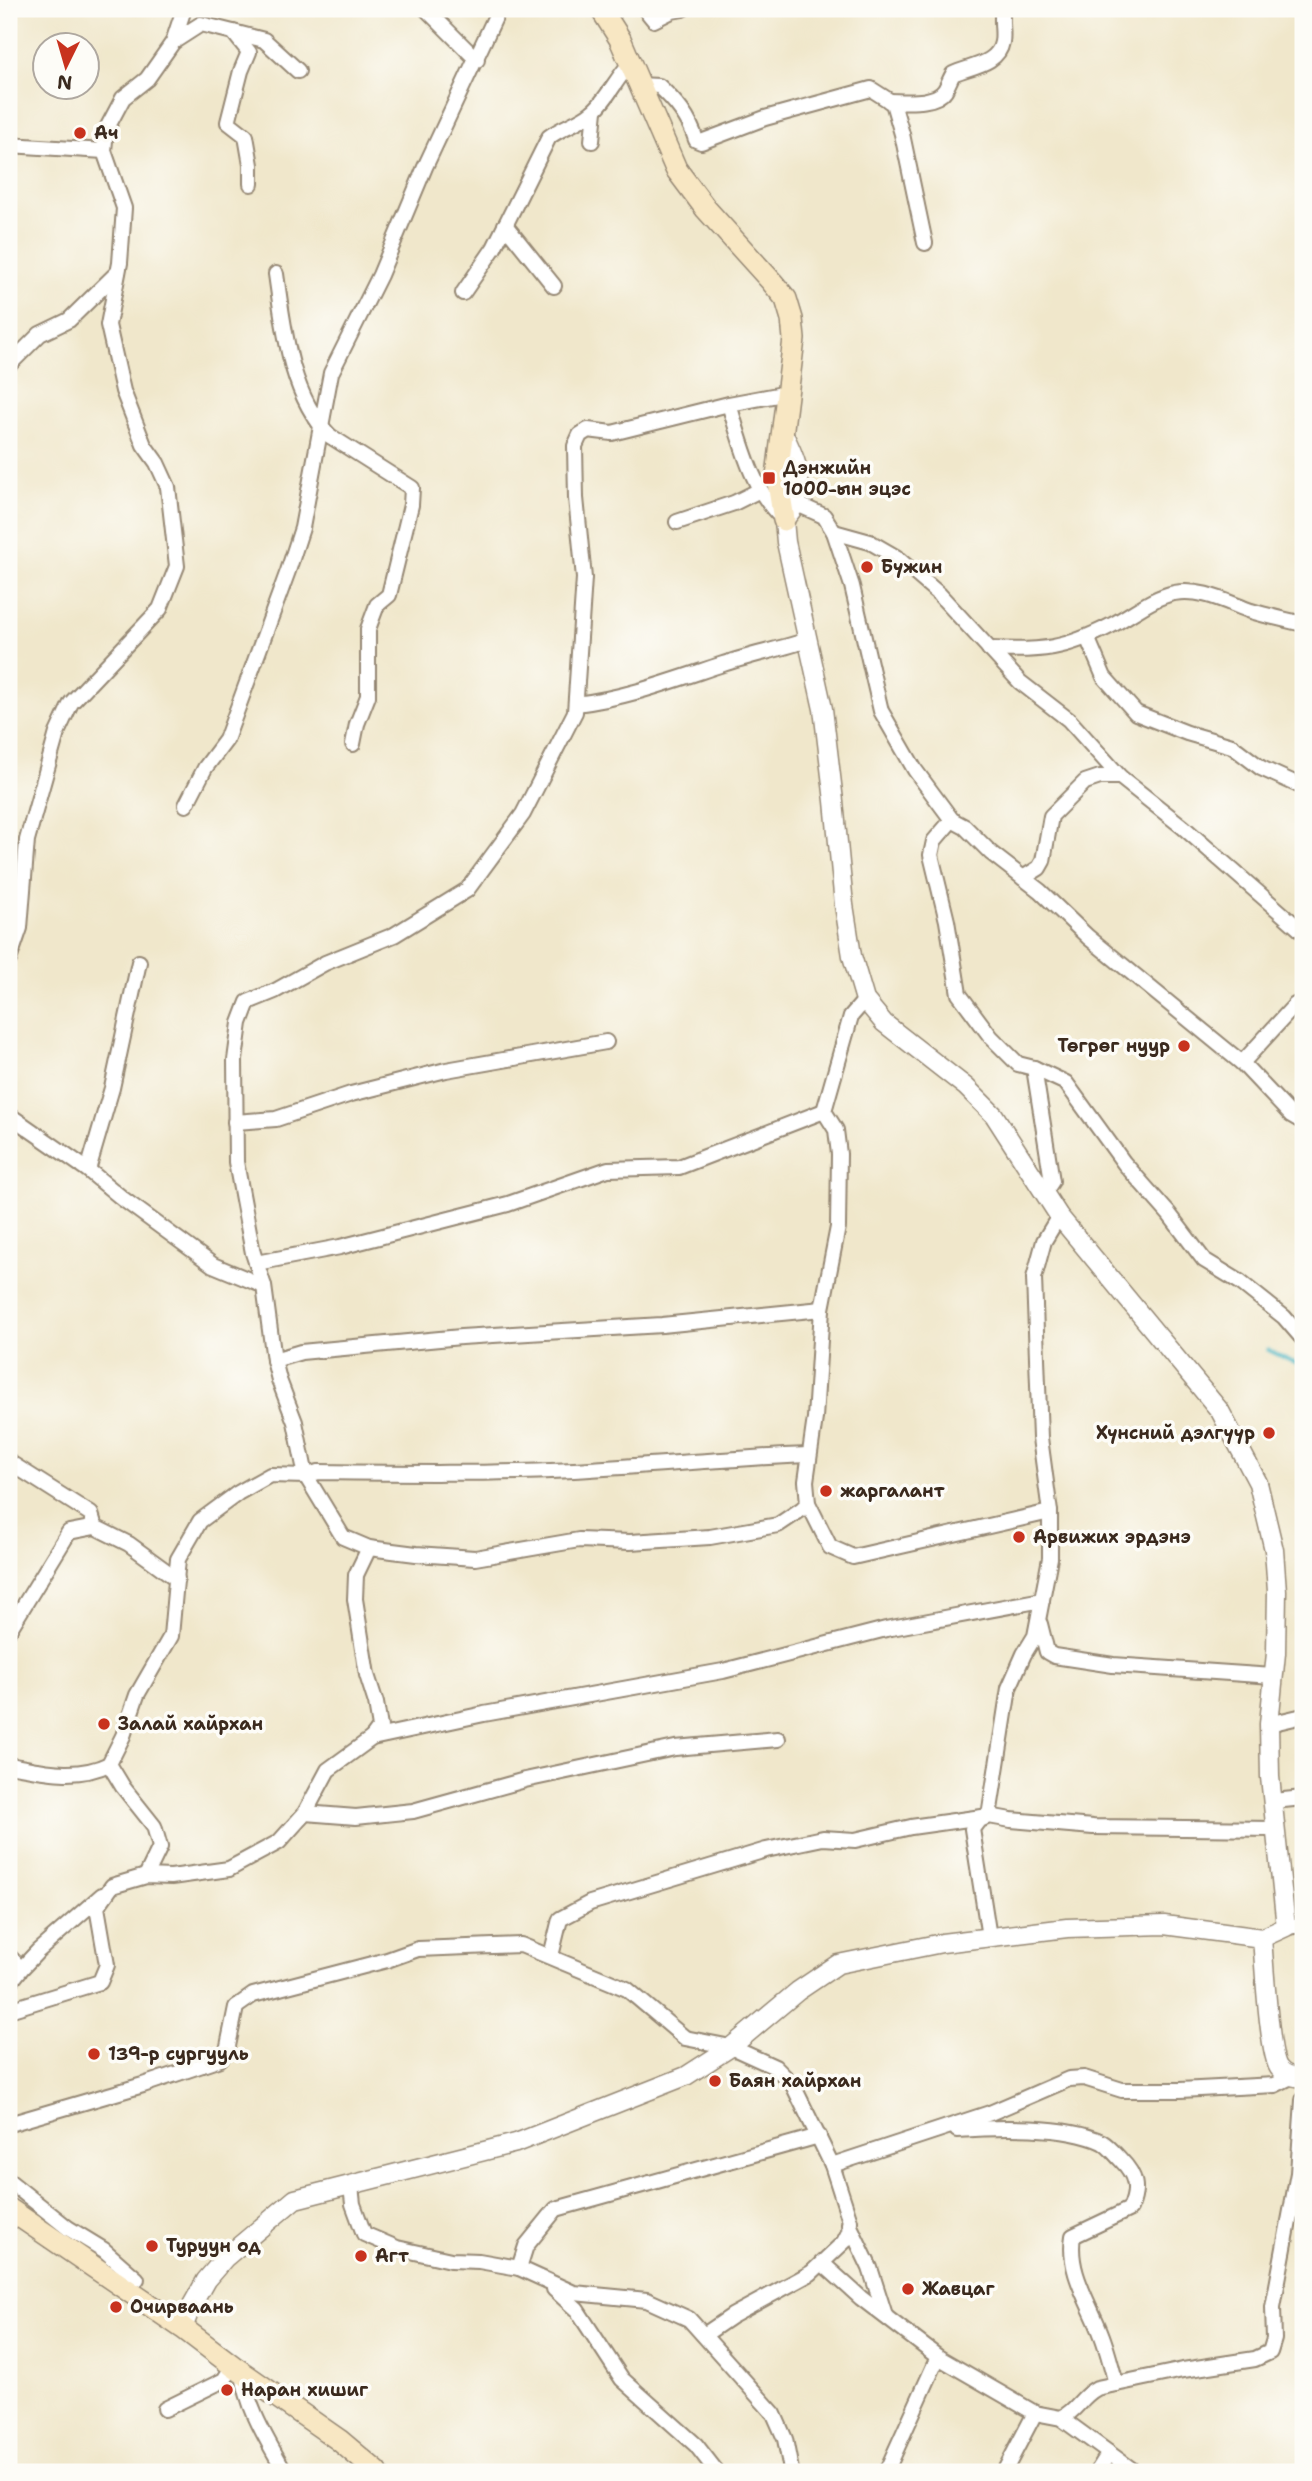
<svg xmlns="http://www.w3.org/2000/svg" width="1312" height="2481" viewBox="0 0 1312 2481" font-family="'Shantell Sans',sans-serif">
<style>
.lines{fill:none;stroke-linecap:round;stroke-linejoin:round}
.stream{stroke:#4bb8c5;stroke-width:3.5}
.minor-casing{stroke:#968874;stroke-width:18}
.tertiary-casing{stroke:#968874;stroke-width:21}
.secondary-casing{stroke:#968874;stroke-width:24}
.minor{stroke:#fff;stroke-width:14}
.tertiary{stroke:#fff;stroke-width:18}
.secondary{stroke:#f8e7c3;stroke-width:21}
.poi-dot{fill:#c8321e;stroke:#fdfcf7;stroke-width:2.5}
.labels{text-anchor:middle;stroke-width:7;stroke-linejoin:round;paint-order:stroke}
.poi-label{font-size:18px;font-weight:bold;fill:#3b2a1e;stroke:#fdfcf7;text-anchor:start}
</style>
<rect width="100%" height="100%" fill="#fdfcf7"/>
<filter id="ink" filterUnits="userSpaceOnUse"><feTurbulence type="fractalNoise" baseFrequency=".0143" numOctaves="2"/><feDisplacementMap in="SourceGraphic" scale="14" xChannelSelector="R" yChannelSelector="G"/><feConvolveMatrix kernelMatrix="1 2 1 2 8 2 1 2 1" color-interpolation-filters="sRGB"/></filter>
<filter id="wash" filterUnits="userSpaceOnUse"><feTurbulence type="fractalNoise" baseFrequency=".00686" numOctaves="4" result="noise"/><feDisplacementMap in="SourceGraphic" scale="28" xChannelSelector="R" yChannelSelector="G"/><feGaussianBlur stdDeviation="1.57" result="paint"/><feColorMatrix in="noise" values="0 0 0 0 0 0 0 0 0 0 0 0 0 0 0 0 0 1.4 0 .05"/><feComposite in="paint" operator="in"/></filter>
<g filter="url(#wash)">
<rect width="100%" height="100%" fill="#f0e7cb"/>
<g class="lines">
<path class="stream" d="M1268,1350L1303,1367"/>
</g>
</g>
<g filter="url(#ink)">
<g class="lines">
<g class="minor-casing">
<g id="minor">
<path d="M426,9L477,60"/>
<path d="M645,9L654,20L672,11L683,9"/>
<path d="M233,32L264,40L298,71"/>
<path d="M173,42L201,24L233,32L249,52L241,71L228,122L246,136L251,165V184"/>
<path d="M638,85L659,86C676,102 689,117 696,140L701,142L765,118L871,89L893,103L902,134L925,243"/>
<path d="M889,101C904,101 935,105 945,90C948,85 950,79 953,74C969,66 998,65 1002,42C1004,31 1000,20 1003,9"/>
<path d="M592,141L595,111"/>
<path d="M9,145L104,151L124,208L120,263L108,325L123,391L144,445L157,463L168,487L177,566L160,609L71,703L57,733L27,840L20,928L9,960"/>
<path d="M104,151L106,130L123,98L147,79L173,42L184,9"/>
<path d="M505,225L554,286"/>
<path d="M276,274C284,330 290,395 330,436L412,488L411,505L389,595L377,605L368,629V696L357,724L353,744"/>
<path d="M463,293L494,248L549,137C562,127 579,123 592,112C605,103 617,77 630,64"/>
<path d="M9,365L40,334L69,320L118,272"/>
<path d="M788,393L729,404L612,433L588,430L580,435L575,446L576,498L584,578L575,712L523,814L467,890L394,935L325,963L275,991L248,1002L240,1023L235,1060L236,1162L253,1253L264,1286L274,1360L279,1380L295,1422L306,1476L343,1537L369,1548L416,1554L475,1558L579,1540L630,1542L710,1537L778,1525L802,1509L808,1503"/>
<path d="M729,404C741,443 752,490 782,518"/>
<path d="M797,504L824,516L834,532L852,586L881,711L915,770L952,820L965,827L991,853L1040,891L1088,937L1242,1063L1291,1115L1303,1122"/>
<path d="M677,522L734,503L760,490"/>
<path d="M834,532L870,542L896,557L939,594L1020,682L1069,720L1120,777L1183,827L1303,932"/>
<path d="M1087,637L1104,677L1136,713L1187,733L1232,746L1261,768L1303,787"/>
<path d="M989,649C1041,652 1066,649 1112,625C1133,614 1151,598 1174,593C1201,588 1226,602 1251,611C1268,616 1286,620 1303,624"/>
<path d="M576,704C627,698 674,680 723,664C751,655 780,649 808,640"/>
<path d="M186,805L205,768L226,740L288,571L302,528L331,373L380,275L425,167L499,9"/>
<path d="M952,820L934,841L931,855L947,921L959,994L991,1037L1018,1064L1034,1068L1052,1181L1044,1193"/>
<path d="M1023,878L1039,868L1043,861L1051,816L1085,782L1100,777H1120"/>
<path d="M865,1000L851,1016L824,1111L836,1130L839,1154L838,1227L822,1309L815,1418L806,1481L808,1503L830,1547L853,1557L1050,1512"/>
<path d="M1242,1063L1295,1005L1303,1001"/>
<path d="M1034,1068L1066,1083L1124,1163L1169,1214L1204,1260L1240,1282L1284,1317L1303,1339"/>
<path d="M9,1115L88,1170L123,1199L213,1265L264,1286"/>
<path d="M235,1122L276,1119L351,1094L446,1070L606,1042"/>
<path d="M88,1170L112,1088L139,962"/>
<path d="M256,1263L340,1247L508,1204L608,1169L679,1167L824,1111"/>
<path d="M274,1360L301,1352L461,1337L662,1325L822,1309"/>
<path d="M9,1462L91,1514L95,1527"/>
<path d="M369,1548L356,1575L355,1599L367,1675L376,1703L380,1727L372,1738"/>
<path d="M1040,1624L1047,1652L1054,1656L1113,1665L1273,1676"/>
<path d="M9,1630L69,1532L95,1527L129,1544L177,1579"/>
<path d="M1269,1724L1303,1716"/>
<path d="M9,1765C43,1771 76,1780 109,1764"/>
<path d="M1274,1801L1303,1798"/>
<path d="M305,1813L356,1817L413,1811L525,1780L675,1748L778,1739"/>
<path d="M146,1876L160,1847L154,1826L123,1787L109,1764L123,1736L137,1695L171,1636L178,1559L200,1521L238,1493L270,1475L306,1476L318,1472C404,1473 489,1474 574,1470C652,1466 730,1458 808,1455"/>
<path d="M1286,1927L1303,1925"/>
<path d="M989,1937L972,1829L978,1821L989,1816L1011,1820L1093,1827L1276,1829"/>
<path d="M9,1956L21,1969L9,1984"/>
<path d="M551,1956L560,1919L590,1903L766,1850L823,1838L855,1840L911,1827L989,1816L1009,1688L1024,1654L1035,1636L1050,1558V1512L1040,1438L1034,1278L1044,1241L1059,1216"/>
<path d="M21,1969L38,1951L102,1895"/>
<path d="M9,2010L100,1982L107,1965L97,1907L112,1886L146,1876L171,1877L229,1869L279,1842L305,1813L328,1770L372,1738L484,1714L723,1671L886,1629L1042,1600"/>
<path d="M9,2124L143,2085L220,2059L227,2051L236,2007L253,1995L387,1960L418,1949L521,1945L627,1989L685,2038L731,2047L775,2067L793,2085L832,2165L850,2221L849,2232L844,2242L811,2273L732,2316L704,2335"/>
<path d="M957,2130C997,2127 1066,2125 1102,2142C1109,2146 1116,2155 1121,2160C1136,2175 1139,2189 1130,2209L1073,2236C1067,2273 1090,2303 1102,2336C1108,2352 1112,2368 1116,2384"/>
<path d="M832,2165L990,2113L1069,2079L1084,2078L1122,2090H1180L1275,2085L1291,2077"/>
<path d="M9,2181L68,2228L104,2250L137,2279"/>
<path d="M351,2186L353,2204L364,2234L397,2248L451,2260L479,2261L519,2268L574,2293L647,2300L689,2319L774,2414L785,2439L791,2470L788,2472"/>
<path d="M849,2224L870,2268L885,2315"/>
<path d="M822,2263L861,2298L938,2357L1035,2413L1061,2418L1135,2472"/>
<path d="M519,2268L526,2246L556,2209L819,2136"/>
<path d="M554,2289L577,2310L622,2379L696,2445L717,2472"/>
<path d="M243,2373C247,2409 268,2441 285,2472"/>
<path d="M165,2409L224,2380L233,2366"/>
<path d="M1061,2418C1078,2410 1080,2397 1097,2388L1183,2370L1255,2359L1270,2352L1274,2339L1273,2307L1298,2173L1303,2100"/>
<path d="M886,2472L938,2357"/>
<path d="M1004,2472L1035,2413"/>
<path d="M1097,2472L1109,2453"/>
</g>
</g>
<g class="tertiary-casing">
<g id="tertiary">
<path d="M1262,1938C1264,1960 1269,2056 1279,2068C1285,2076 1294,2077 1303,2078"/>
<path d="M183,2328L192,2305L206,2280L225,2258L295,2199L516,2143L686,2076L731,2047L798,1991L838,1964L942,1943L1067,1928L1164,1925L1262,1938L1286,1927L1270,1777L1269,1724L1276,1653L1277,1591L1274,1550L1258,1483L1220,1411L1059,1216L994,1115L966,1087L884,1023L865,1000L852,956L844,905L834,801L823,709L786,542L784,520C789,514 795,508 797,501C804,477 794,454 783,433"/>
</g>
</g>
<g class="secondary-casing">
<g id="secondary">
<path d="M601,9L620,39L676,169L706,209L772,282L786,299L792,319L794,339L777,476L784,520"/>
<path d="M9,2209L183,2328L233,2366L339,2440L377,2472"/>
</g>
</g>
<use href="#minor" class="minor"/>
<use href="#tertiary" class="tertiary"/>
<use href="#secondary" class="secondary"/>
</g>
</g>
<g class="poi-dot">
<circle cx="80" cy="133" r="7"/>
<rect x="762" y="471" width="14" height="14" rx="3.5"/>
<circle cx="867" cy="567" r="7"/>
<circle cx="1184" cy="1046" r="7"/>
<circle cx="1269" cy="1433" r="7"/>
<circle cx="826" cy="1491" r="7"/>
<circle cx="1019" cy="1537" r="7"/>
<circle cx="104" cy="1724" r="7"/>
<circle cx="94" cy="2054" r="7"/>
<circle cx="715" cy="2081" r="7"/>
<circle cx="152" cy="2246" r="7"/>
<circle cx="361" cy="2256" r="7"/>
<circle cx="908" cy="2289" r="7"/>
<circle cx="116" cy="2307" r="7"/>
<circle cx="227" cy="2390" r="7"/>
</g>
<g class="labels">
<g class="poi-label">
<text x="94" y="139">Ач</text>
<text x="783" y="474">Дэнжийн<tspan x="783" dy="21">1000-ын эцэс</tspan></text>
<text x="881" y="573">Бүжин</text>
<text x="1170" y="1052" text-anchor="end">Төгрөг нуур</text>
<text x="1255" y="1439" text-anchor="end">Хүнсний дэлгүүр</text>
<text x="840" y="1497">жаргалант</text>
<text x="1033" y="1543">Арвижих эрдэнэ</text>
<text x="118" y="1730">Залай хайрхан</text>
<text x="108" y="2060">139-р сургууль</text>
<text x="729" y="2087">Баян хайрхан</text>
<text x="166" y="2252">Туруун од</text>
<text x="375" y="2262">Агт</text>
<text x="922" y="2295">Жавцаг</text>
<text x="130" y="2313">Очирваань</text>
<text x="241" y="2396">Наран хишиг</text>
</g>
</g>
<rect width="1312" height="2481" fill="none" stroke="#fdfcf7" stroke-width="35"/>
<g transform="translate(66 66) rotate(185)"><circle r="33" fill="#fdfcf7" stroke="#afa8a0" stroke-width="2"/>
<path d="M0-5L12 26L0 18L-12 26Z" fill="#c8321e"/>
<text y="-10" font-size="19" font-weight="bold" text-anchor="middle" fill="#3b2a1e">N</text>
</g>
</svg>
